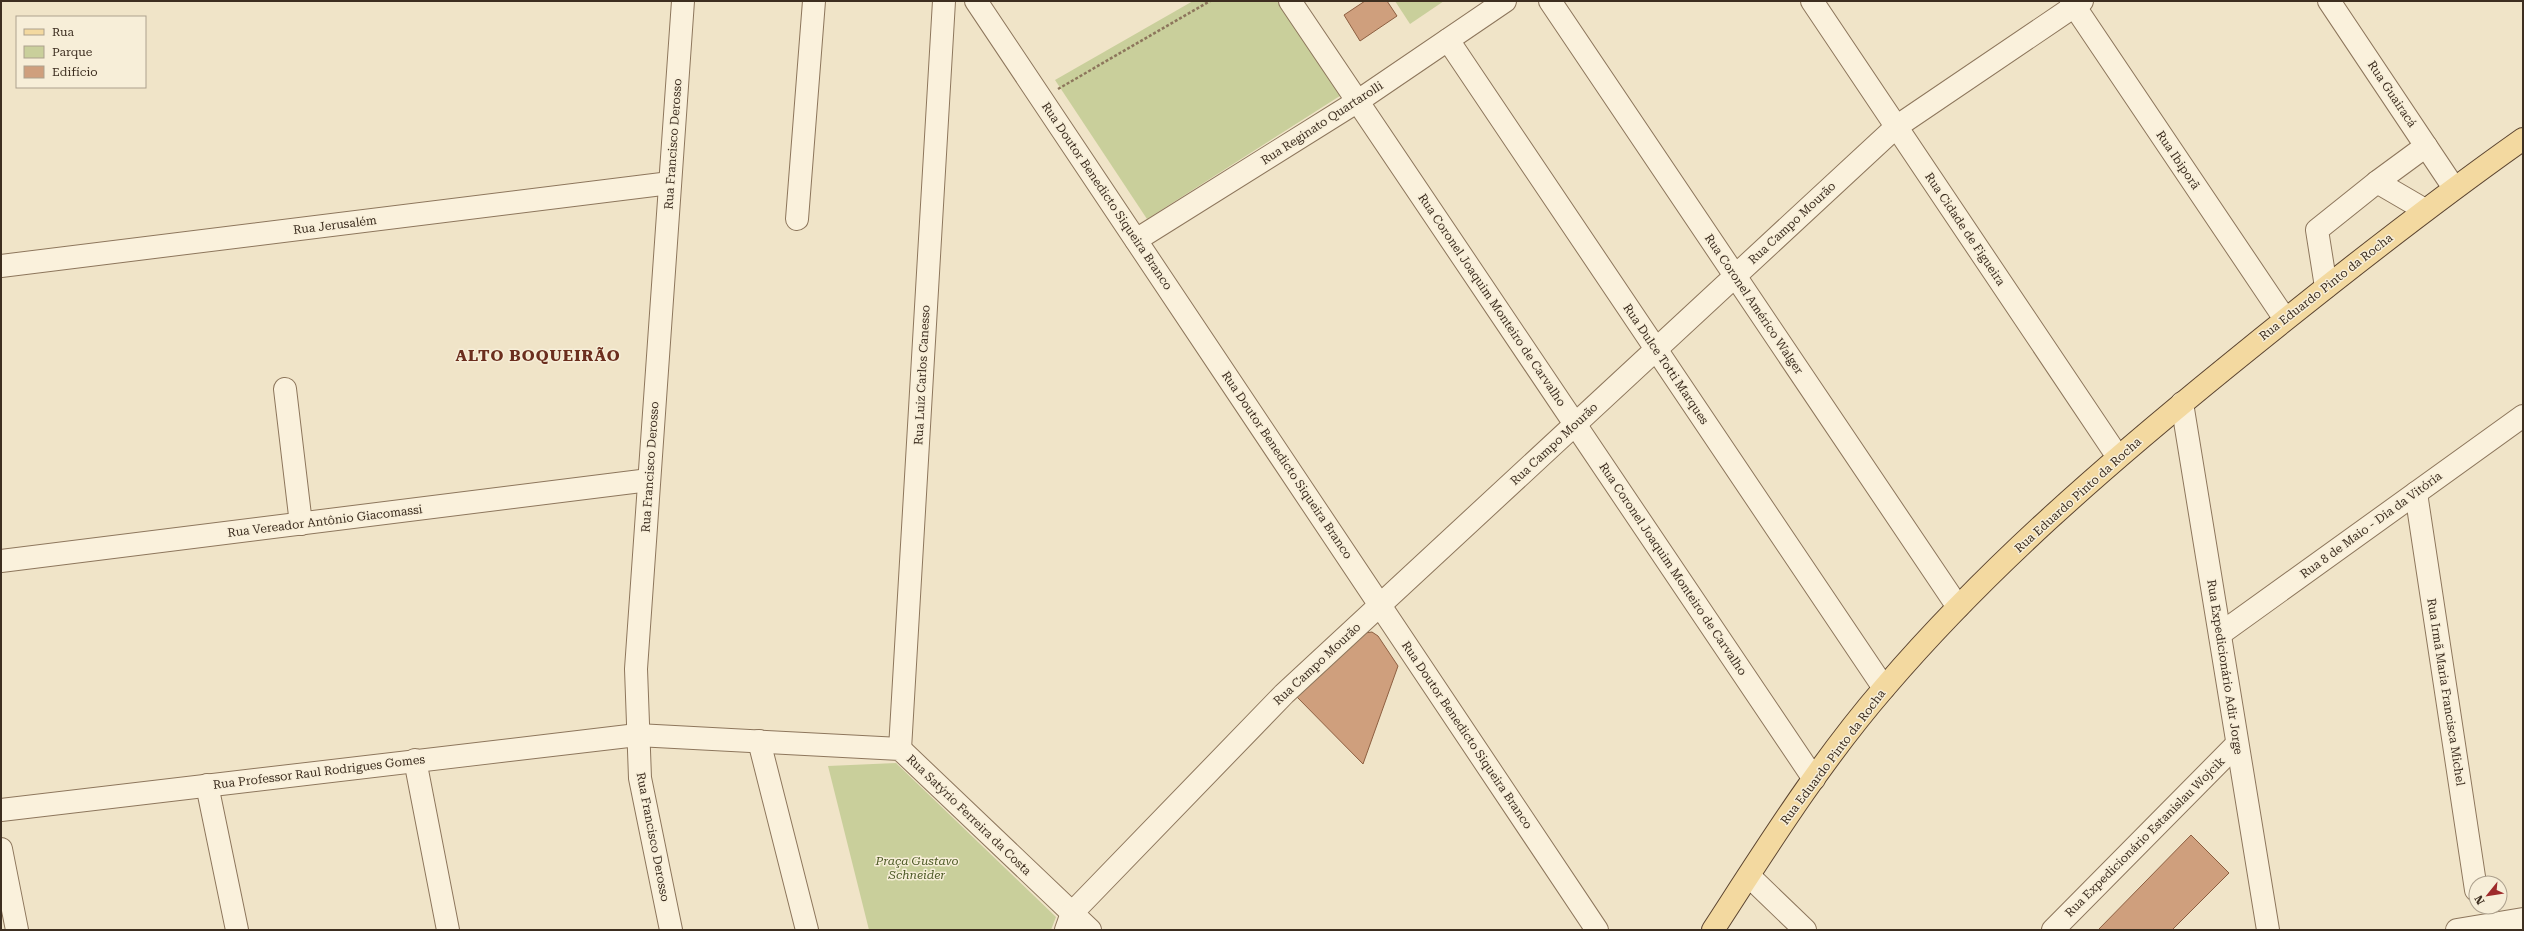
<svg xmlns="http://www.w3.org/2000/svg" width="2524" height="931" viewBox="0 0 2524 931" font-family="'Roboto Serif',serif">
<style>
.green{fill:#c9cf9b}
.building{fill:#cf9f7d;stroke:#8d5f41}
.lines{fill:none;stroke-linecap:round;stroke-linejoin:round}
.minor-casing{stroke:#8d765c;stroke-width:24}
.major-casing{stroke:#5b4430;stroke-width:24}
.path{stroke:#8d765c;stroke-width:2.5;stroke-dasharray:3 2;stroke-linecap:butt}
.minor{stroke:#faf1dc;stroke-width:22}
.major{stroke:#f3d9a0;stroke-width:22}
.labels{text-anchor:middle;stroke-width:3;stroke-linejoin:round;paint-order:stroke}
.street-label{font-size:12px;fill:#3d2e20;stroke:#f7eed8}
.park-label{font-size:12px;font-style:italic;fill:#4d5a26;stroke:#f7eed8}
.district-label{font-size:16px;font-weight:bold;letter-spacing:1px;fill:#6b2e1e;stroke:#f7eed8}
</style>
<rect width="100%" height="100%" fill="#f0e4c8"/>
<g class="green">
<path d="M1193,1H1280L1343,94L1147,219L1055,80Z"/>
<path d="M1395,1H1444L1410,24Z"/>
<path d="M896,763L1056,917L1051,930H869L828,766Z"/>
</g>
<g class="building">
<path d="M1365,1H1387L1397,16L1360,41L1344,15Z"/>
<path d="M1372,632L1378,636L1398,666L1363,764L1296,696L1365,633Z"/>
<path d="M2191,835L2229,873L2172,930H2098Z"/>
</g>
<g class="lines">
<g class="minor-casing">
<g id="minor">
<path d="M976,1L1597,930"/>
<path d="M1290,1L1814,779"/>
<path d="M1550,1L1958,607"/>
<path d="M1812,1L2118,457"/>
<path d="M2071,1L2285,319"/>
<path d="M2329,1L2454,188"/>
<path d="M1448,40L1884,688"/>
<path d="M2377,182L2426,146"/>
<path d="M797,219L814,1"/>
<path d="M1136,240L1358,101L1505,1"/>
<path d="M1,266L670,183"/>
<path d="M2326,287L2317,230L2377,182L2425,210"/>
<path d="M285,389L301,524"/>
<path d="M2182,403L2268,930"/>
<path d="M2416,493L2476,890"/>
<path d="M1,561L649,480"/>
<path d="M2220,634L2523,416"/>
<path d="M759,741L807,930"/>
<path d="M900,749L944,1"/>
<path d="M415,760L448,930"/>
<path d="M207,785L237,930"/>
<path d="M1,810L637,735L900,749L1090,930"/>
<path d="M1,849L17,930"/>
<path d="M1749,876L1805,930"/>
<path d="M671,930L640,778L636,669L683,1"/>
<path d="M1066,930L1072,913L1284,694L1896,127L2082,1"/>
<path d="M2053,930L2237,744"/>
<path d="M2457,930L2523,919"/>
</g>
</g>
<g class="major-casing">
<path id="major" d="M1713,930C1767,847 1820,762 1885,687C1987,568 2106,465 2228,366C2324,288 2421,211 2523,139"/>
</g>
<path class="path" d="M1058,89L1210,1"/>
<use href="#minor" class="minor"/>
<use href="#major" class="major"/>
</g>
<g class="labels">
<g class="street-label">
<text transform="translate(2392 94) rotate(56)" y="4">Rua Guairacá</text>
<text transform="translate(1322 123) rotate(-33)" y="4">Rua Reginato Quartarolli</text>
<text transform="translate(673 144) rotate(-86)" y="4">Rua Francisco Derosso</text>
<text transform="translate(2178 160) rotate(56)" y="4">Rua Ibiporã</text>
<text transform="translate(1107 196) rotate(56)" y="4">Rua Doutor Benedicto Siqueira Branco</text>
<text transform="translate(1792 223) rotate(-43)" y="4">Rua Campo Mourão</text>
<text transform="translate(335 225) rotate(-7)" y="4">Rua Jerusalém</text>
<text transform="translate(1965 229) rotate(56)" y="4">Rua Cidade de Figueira</text>
<text transform="translate(2326 287) rotate(-38)" y="4">Rua Eduardo Pinto da Rocha</text>
<text transform="translate(1492 300) rotate(56)" y="4">Rua Coronel Joaquim Monteiro de Carvalho</text>
<text transform="translate(1754 304) rotate(56)" y="4">Rua Coronel Américo Walger</text>
<text transform="translate(1666 364) rotate(56)" y="4">Rua Dulce Totti Marques</text>
<text transform="translate(922 375) rotate(-87)" y="4">Rua Luiz Carlos Canesso</text>
<text transform="translate(1554 444) rotate(-43)" y="4">Rua Campo Mourão</text>
<text transform="translate(1287 465) rotate(56)" y="4">Rua Doutor Benedicto Siqueira Branco</text>
<text transform="translate(650 467) rotate(-86)" y="4">Rua Francisco Derosso</text>
<text transform="translate(2078 495) rotate(-42)" y="4">Rua Eduardo Pinto da Rocha</text>
<text transform="translate(325 521) rotate(-7)" y="4">Rua Vereador Antônio Giacomassi</text>
<text transform="translate(2371 525) rotate(-36)" y="4">Rua 8 de Maio - Dia da Vitória</text>
<text transform="translate(1673 569) rotate(56)" y="4">Rua Coronel Joaquim Monteiro de Carvalho</text>
<text transform="translate(1317 664) rotate(-43)" y="4">Rua Campo Mourão</text>
<text transform="translate(2225 667) rotate(81)" y="4">Rua Expedicionário Adir Jorge</text>
<text transform="translate(2446 692) rotate(81)" y="4">Rua Irmã Maria Francisca Michel</text>
<text transform="translate(1467 735) rotate(56)" y="4">Rua Doutor Benedicto Siqueira Branco</text>
<text transform="translate(1833 757) rotate(-53)" y="4">Rua Eduardo Pinto da Rocha</text>
<text transform="translate(319 772) rotate(-7)" y="4">Rua Professor Raul Rodrigues Gomes</text>
<text transform="translate(969 815) rotate(44)" y="4">Rua Satýrio Ferreira da Costa</text>
<text transform="translate(653 837) rotate(79)" y="4">Rua Francisco Derosso</text>
<text transform="translate(2145 837) rotate(-45)" y="4">Rua Expedicionário Estanislau Wojcik</text>
</g>
<g class="park-label">
<text x="917" y="865">Praça Gustavo<tspan x="917" dy="14">Schneider</tspan></text>
</g>
<g class="district-label">
<text x="538" y="361">ALTO BOQUEIRÃO</text>
</g>
</g>
<rect width="2524" height="931" fill="none" stroke="#3d2e20" stroke-width="4"/>
<rect x="16" y="16" width="130" height="72" fill="#f7eed8" stroke="#ada18e"/>
<rect x="24" y="29" width="20" height="6" fill="#f3d9a0" stroke="#ada18e"/>
<text x="52" y="36" font-size="12" fill="#3d2e20">Rua</text>
<rect x="24" y="46" width="20" height="12" fill="#c9cf9b" stroke="#ada18e"/>
<text x="52" y="56" font-size="12" fill="#3d2e20">Parque</text>
<rect x="24" y="66" width="20" height="12" fill="#cf9f7d" stroke="#ada18e"/>
<text x="52" y="76" font-size="12" fill="#3d2e20">Edifício</text>
<g transform="translate(2488 895) rotate(240)"><circle r="19" fill="#f7eed8" stroke="#ada18e"/>
<path d="M0-3L7 15L0 10L-7 15Z" fill="#9e2a2b"/>
<text y="-6" font-size="11" font-weight="bold" text-anchor="middle" fill="#3d2e20">N</text>
</g>
</svg>
